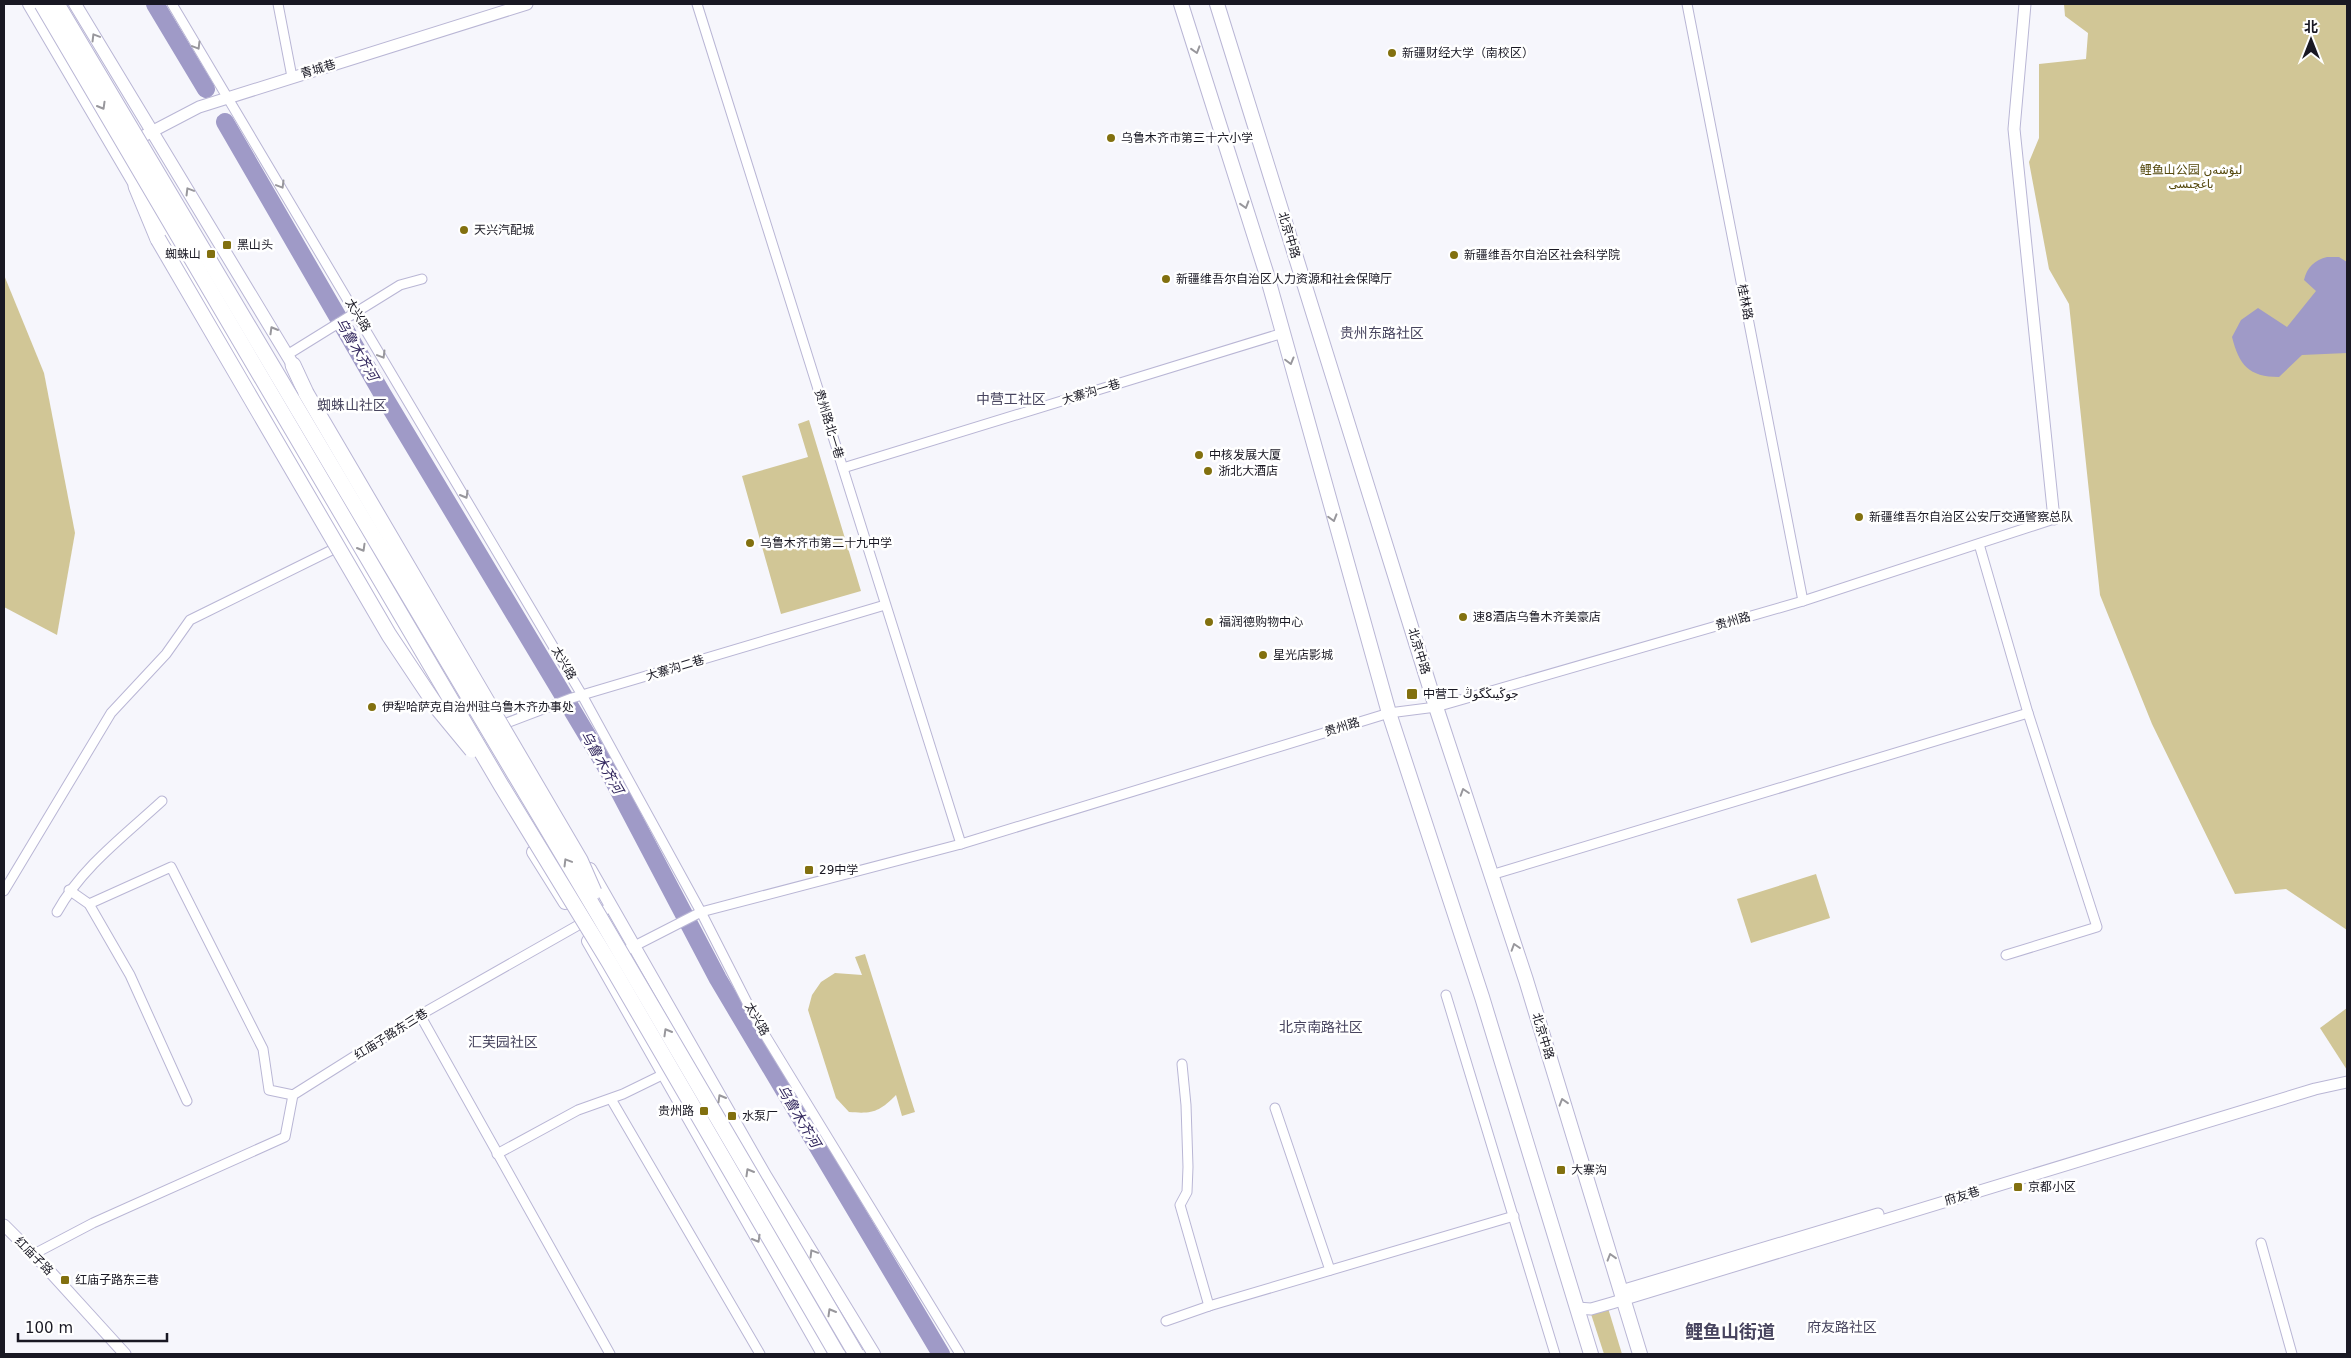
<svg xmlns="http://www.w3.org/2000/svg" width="2351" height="1358" viewBox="0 0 2351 1358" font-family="'DejaVu Sans','Noto Sans Arabic','Noto Sans SC',sans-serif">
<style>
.green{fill:#d1c696}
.water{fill:#9f9ac7}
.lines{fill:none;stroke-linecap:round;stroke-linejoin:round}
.river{stroke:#9f9ac7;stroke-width:18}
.minor-casing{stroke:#b9b6d5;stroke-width:11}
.tertiary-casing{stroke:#b9b6d5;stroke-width:13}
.secondary-casing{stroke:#b9b6d5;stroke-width:14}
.primary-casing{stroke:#b9b6d5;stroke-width:16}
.trunk-casing{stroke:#b9b6d5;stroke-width:17}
.minor{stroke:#fff;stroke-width:9}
.tertiary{stroke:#fff;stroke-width:11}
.secondary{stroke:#fff;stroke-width:12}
.primary{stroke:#fff;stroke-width:14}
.trunk{stroke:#fff;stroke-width:15}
.trunk-bridge-casing{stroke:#b9b6d5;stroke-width:17;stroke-linecap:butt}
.trunk-bridge{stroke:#fff;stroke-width:15}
.oneway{stroke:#98979c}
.poi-dot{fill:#82700f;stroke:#fff;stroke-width:2}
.labels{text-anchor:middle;stroke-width:5;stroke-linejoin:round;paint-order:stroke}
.poi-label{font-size:12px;fill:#191823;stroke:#fff;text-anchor:start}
.street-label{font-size:12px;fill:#191823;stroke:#fff}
.park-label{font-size:12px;fill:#55490e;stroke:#fff}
.neighbourhood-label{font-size:14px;fill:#48455f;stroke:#fff}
.water-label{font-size:14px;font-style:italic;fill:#31265d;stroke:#fff}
.district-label{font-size:18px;font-weight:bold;fill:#48455f;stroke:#fff}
</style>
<rect width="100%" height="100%" fill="#f6f6fc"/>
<g class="green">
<path d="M2064,4H2347V930L2286,889L2235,894L2152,724L2100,595L2069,304L2049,269L2029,162L2039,138V64L2086,59L2088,33L2065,16Z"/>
<path d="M4,275L44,373L75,533L57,635L4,607Z"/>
<path d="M809,420L861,591L781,614L742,476L808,457L798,424Z"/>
<path d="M1816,874L1830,918L1751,943L1737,899Z"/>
<path d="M865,954L915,1112L902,1116L896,1095C879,1112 873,1114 849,1112L836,1098L808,1010L812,995L821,982L835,973L862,975L855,957Z"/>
<path d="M2347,1008V1070L2320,1028Z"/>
<path d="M1608,1308L1622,1354H1604L1591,1314Z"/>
</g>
<path class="water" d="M2327,257H2339L2347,262V353L2302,355L2279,377C2249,377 2239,365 2232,337L2241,320L2258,308L2287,327L2316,291L2304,280C2307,267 2315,260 2327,257Z"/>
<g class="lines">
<g class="river">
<path d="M155,4L206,89"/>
<path d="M225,122L383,395L608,770L718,979L941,1354"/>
</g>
<g class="minor-casing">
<g id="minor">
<path d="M172,4L582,695L701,912L757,1022L960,1354"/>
<path d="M278,4L292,77"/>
<path d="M697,4L961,844"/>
<path d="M1687,4L1803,601"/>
<path d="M287,355L400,285L422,279"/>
<path d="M843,468L1283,333"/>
<path d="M1979,544L2028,713L2097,927L2006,955"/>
<path d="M471,740L504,724L572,698L885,605"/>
<path d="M1491,875L2028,713"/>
<path d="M69,890L89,904L130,975L187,1101"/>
<path d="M4,891L111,713L166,654L190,620L340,546"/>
<path d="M89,904L171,867L263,1049L269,1090L293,1095"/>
<path d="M57,912C82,867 124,836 162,801"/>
<path d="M617,955L701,912L961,844L1389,713L1436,707L1803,601L2054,519"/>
<path d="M1446,995L1555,1354"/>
<path d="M420,1015L610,1354"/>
<path d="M1182,1064L1186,1105L1188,1167L1187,1192L1180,1205L1209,1306"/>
<path d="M611,1099L760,1354"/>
<path d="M1275,1108L1330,1270"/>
<path d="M497,1154L578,1110L623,1094L664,1074"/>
<path d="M2261,1243L2292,1354"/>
<path d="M34,1254L93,1223L285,1137L293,1095L420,1015L612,906"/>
<path d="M1166,1321L1209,1306L1514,1216"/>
</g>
</g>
<g class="tertiary-casing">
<g id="tertiary">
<path d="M2025,4L2014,129L2054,519"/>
<path d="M132,142L199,107L527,4"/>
<path d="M4,1225L44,1265L125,1354"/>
<path d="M1621,1291L1878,1214"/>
<path d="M1577,1308L1591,1309L1612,1303L2315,1089L2347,1082"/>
</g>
</g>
<g class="secondary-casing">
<g id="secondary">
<path d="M29,4L140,193"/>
<path d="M75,4L298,373"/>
<path d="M154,217L391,620L452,714"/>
<path d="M533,852L565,903"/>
<path d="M590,869L766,1177L874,1354"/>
<path d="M588,941L823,1354"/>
</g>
</g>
<g class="primary-casing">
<g id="primary">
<path d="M1181,4L1266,272L1389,713L1482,997L1591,1354"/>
<path d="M1217,4L1436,707L1526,980L1640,1354"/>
</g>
</g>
<g class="trunk-casing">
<g id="trunk">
<path d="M136,186L158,239"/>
<path d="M293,365L306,393"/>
</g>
</g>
<use href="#minor" class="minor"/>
<use href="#tertiary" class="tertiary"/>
<use href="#secondary" class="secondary"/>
<use href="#primary" class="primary"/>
<use href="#trunk" class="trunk"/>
<g class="trunk-bridge-casing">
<g id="trunk-bridge">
<path d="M42,4L501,785L609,962L837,1354"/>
<path d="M57,4L599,916L856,1354"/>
<path d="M158,239L389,635L439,710L472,750"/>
<path d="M306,393L580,860L594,892"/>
</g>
</g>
<use href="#trunk-bridge" class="trunk-bridge"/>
</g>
<defs><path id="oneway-chevron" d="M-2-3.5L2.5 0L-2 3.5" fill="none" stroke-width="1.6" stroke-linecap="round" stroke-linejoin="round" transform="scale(1.25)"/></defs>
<g class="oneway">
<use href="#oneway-chevron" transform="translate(95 37) rotate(-121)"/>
<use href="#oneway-chevron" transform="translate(197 46) rotate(59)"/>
<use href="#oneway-chevron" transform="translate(1196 50) rotate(73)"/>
<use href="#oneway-chevron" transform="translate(102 106) rotate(60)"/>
<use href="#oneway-chevron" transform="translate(281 185) rotate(59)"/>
<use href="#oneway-chevron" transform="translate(189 191) rotate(-121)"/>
<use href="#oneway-chevron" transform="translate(1245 205) rotate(73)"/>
<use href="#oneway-chevron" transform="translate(273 330) rotate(-120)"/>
<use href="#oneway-chevron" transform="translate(382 355) rotate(59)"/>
<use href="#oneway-chevron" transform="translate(1290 361) rotate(75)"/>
<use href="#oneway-chevron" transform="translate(465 495) rotate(60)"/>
<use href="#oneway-chevron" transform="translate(1333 518) rotate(74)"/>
<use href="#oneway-chevron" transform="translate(362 548) rotate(60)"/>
<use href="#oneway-chevron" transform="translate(1464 792) rotate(-108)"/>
<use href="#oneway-chevron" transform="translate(567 862) rotate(-121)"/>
<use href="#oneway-chevron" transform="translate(1515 947) rotate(-108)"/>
<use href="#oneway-chevron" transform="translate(667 1032) rotate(-120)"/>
<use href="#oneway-chevron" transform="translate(721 1098) rotate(-120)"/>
<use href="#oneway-chevron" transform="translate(1563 1102) rotate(-107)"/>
<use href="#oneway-chevron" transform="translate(749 1172) rotate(-120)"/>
<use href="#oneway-chevron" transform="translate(757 1239) rotate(60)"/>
<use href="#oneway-chevron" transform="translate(813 1253) rotate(-121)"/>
<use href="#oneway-chevron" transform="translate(1611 1257) rotate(-107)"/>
<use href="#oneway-chevron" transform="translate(831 1312) rotate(-120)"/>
</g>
<g class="poi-dot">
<circle cx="1392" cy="53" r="5"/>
<circle cx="1111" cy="138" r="5"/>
<circle cx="464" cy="230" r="5"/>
<rect x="222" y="240" width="10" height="10" rx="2.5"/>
<rect x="206" y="249" width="10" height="10" rx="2.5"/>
<circle cx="1454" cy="255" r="5"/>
<circle cx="1166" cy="279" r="5"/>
<circle cx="1199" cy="455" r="5"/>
<circle cx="1208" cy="471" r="5"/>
<circle cx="1859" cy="517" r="5"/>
<circle cx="750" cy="543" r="5"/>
<circle cx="1463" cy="617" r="5"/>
<circle cx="1209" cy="622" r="5"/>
<circle cx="1263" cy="655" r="5"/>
<rect x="1406" y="688" width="12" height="12" rx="2.5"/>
<circle cx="372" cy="707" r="5"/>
<rect x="804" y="865" width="10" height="10" rx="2.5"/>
<rect x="699" y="1106" width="10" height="10" rx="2.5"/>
<rect x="727" y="1111" width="10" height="10" rx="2.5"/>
<rect x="1556" y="1165" width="10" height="10" rx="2.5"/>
<rect x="2013" y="1182" width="10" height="10" rx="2.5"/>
<rect x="60" y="1275" width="10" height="10" rx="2.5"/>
</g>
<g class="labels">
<g class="poi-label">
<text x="1402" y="57">新疆财经大学（南校区）</text>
<text x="1121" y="142">乌鲁木齐市第三十六小学</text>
<text x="474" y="234">天兴汽配城</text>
<text x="237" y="249">黑山头</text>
<text x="201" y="258" text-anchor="end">蜘蛛山</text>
<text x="1464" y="259">新疆维吾尔自治区社会科学院</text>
<text x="1176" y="283">新疆维吾尔自治区人力资源和社会保障厅</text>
<text x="1209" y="459">中核发展大厦</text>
<text x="1218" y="475">浙北大酒店</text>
<text x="1869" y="521">新疆维吾尔自治区公安厅交通警察总队</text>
<text x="760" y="547">乌鲁木齐市第二十九中学</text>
<text x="1473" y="621">速8酒店乌鲁木齐美豪店</text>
<text x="1219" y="626">福润德购物中心</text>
<text x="1273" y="659">星光店影城</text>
<text x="1423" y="698">中营工 جوڭيىڭگوڭ</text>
<text x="382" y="711">伊犁哈萨克自治州驻乌鲁木齐办事处</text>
<text x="819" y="874">29中学</text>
<text x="694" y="1115" text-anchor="end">贵州路</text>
<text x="742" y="1120">水泵厂</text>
<text x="1571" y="1174">大寨沟</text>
<text x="2028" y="1191">京都小区</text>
<text x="75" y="1284">红庙子路东三巷</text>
</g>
<g class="street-label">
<text transform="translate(318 69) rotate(-17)" y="4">青城巷</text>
<text transform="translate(1289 235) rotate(73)" y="4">北京中路</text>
<text transform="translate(1745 302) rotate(79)" y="4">桂林路</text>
<text transform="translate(358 315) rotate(59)" y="4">太兴路</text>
<text transform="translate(1091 392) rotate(-17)" y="4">大寨沟一巷</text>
<text transform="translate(829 424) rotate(73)" y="4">贵州路北一巷</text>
<text transform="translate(1733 621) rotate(-16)" y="4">贵州路</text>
<text transform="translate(1419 651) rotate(73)" y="4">北京中路</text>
<text transform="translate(564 663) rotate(60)" y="4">太兴路</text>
<text transform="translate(675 668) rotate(-17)" y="4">大寨沟二巷</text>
<text transform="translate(1342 727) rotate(-17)" y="4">贵州路</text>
<text transform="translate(757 1019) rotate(61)" y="4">太兴路</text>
<text transform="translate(391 1034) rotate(-32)" y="4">红庙子路东三巷</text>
<text transform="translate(1543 1036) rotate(73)" y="4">北京中路</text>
<text transform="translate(1962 1196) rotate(-17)" y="4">府友巷</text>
<text transform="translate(34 1256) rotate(45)" y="4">红庙子路</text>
</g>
<g class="park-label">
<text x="2191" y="174">鲤鱼山公园 ليۇشەن<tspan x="2191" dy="14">باغچىسى</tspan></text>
</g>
<g class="neighbourhood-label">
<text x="1382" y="338">贵州东路社区</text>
<text x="1011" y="404">中营工社区</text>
<text x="352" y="410">蜘蛛山社区</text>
<text x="1321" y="1032">北京南路社区</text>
<text x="503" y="1047">汇芙园社区</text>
<text x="1842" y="1332">府友路社区</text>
</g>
<g class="water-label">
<text transform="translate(357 349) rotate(60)" y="5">乌鲁木齐河</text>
<text transform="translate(602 762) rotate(60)" y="5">乌鲁木齐河</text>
<text transform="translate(799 1116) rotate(59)" y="5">乌鲁木齐河</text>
</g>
<g class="district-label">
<text x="1730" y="1338">鲤鱼山街道</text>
</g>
</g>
<rect width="2351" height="1358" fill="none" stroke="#191823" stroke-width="10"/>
<g transform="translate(2311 40)" stroke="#ffffff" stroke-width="4" paint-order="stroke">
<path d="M0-4L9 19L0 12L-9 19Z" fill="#191823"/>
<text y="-8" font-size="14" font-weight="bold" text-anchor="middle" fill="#191823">北</text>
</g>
<path d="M18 1333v8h149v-8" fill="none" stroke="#191823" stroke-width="2.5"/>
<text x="25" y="1333" font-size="15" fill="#191823" stroke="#ffffff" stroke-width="4" paint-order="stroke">100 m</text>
</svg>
